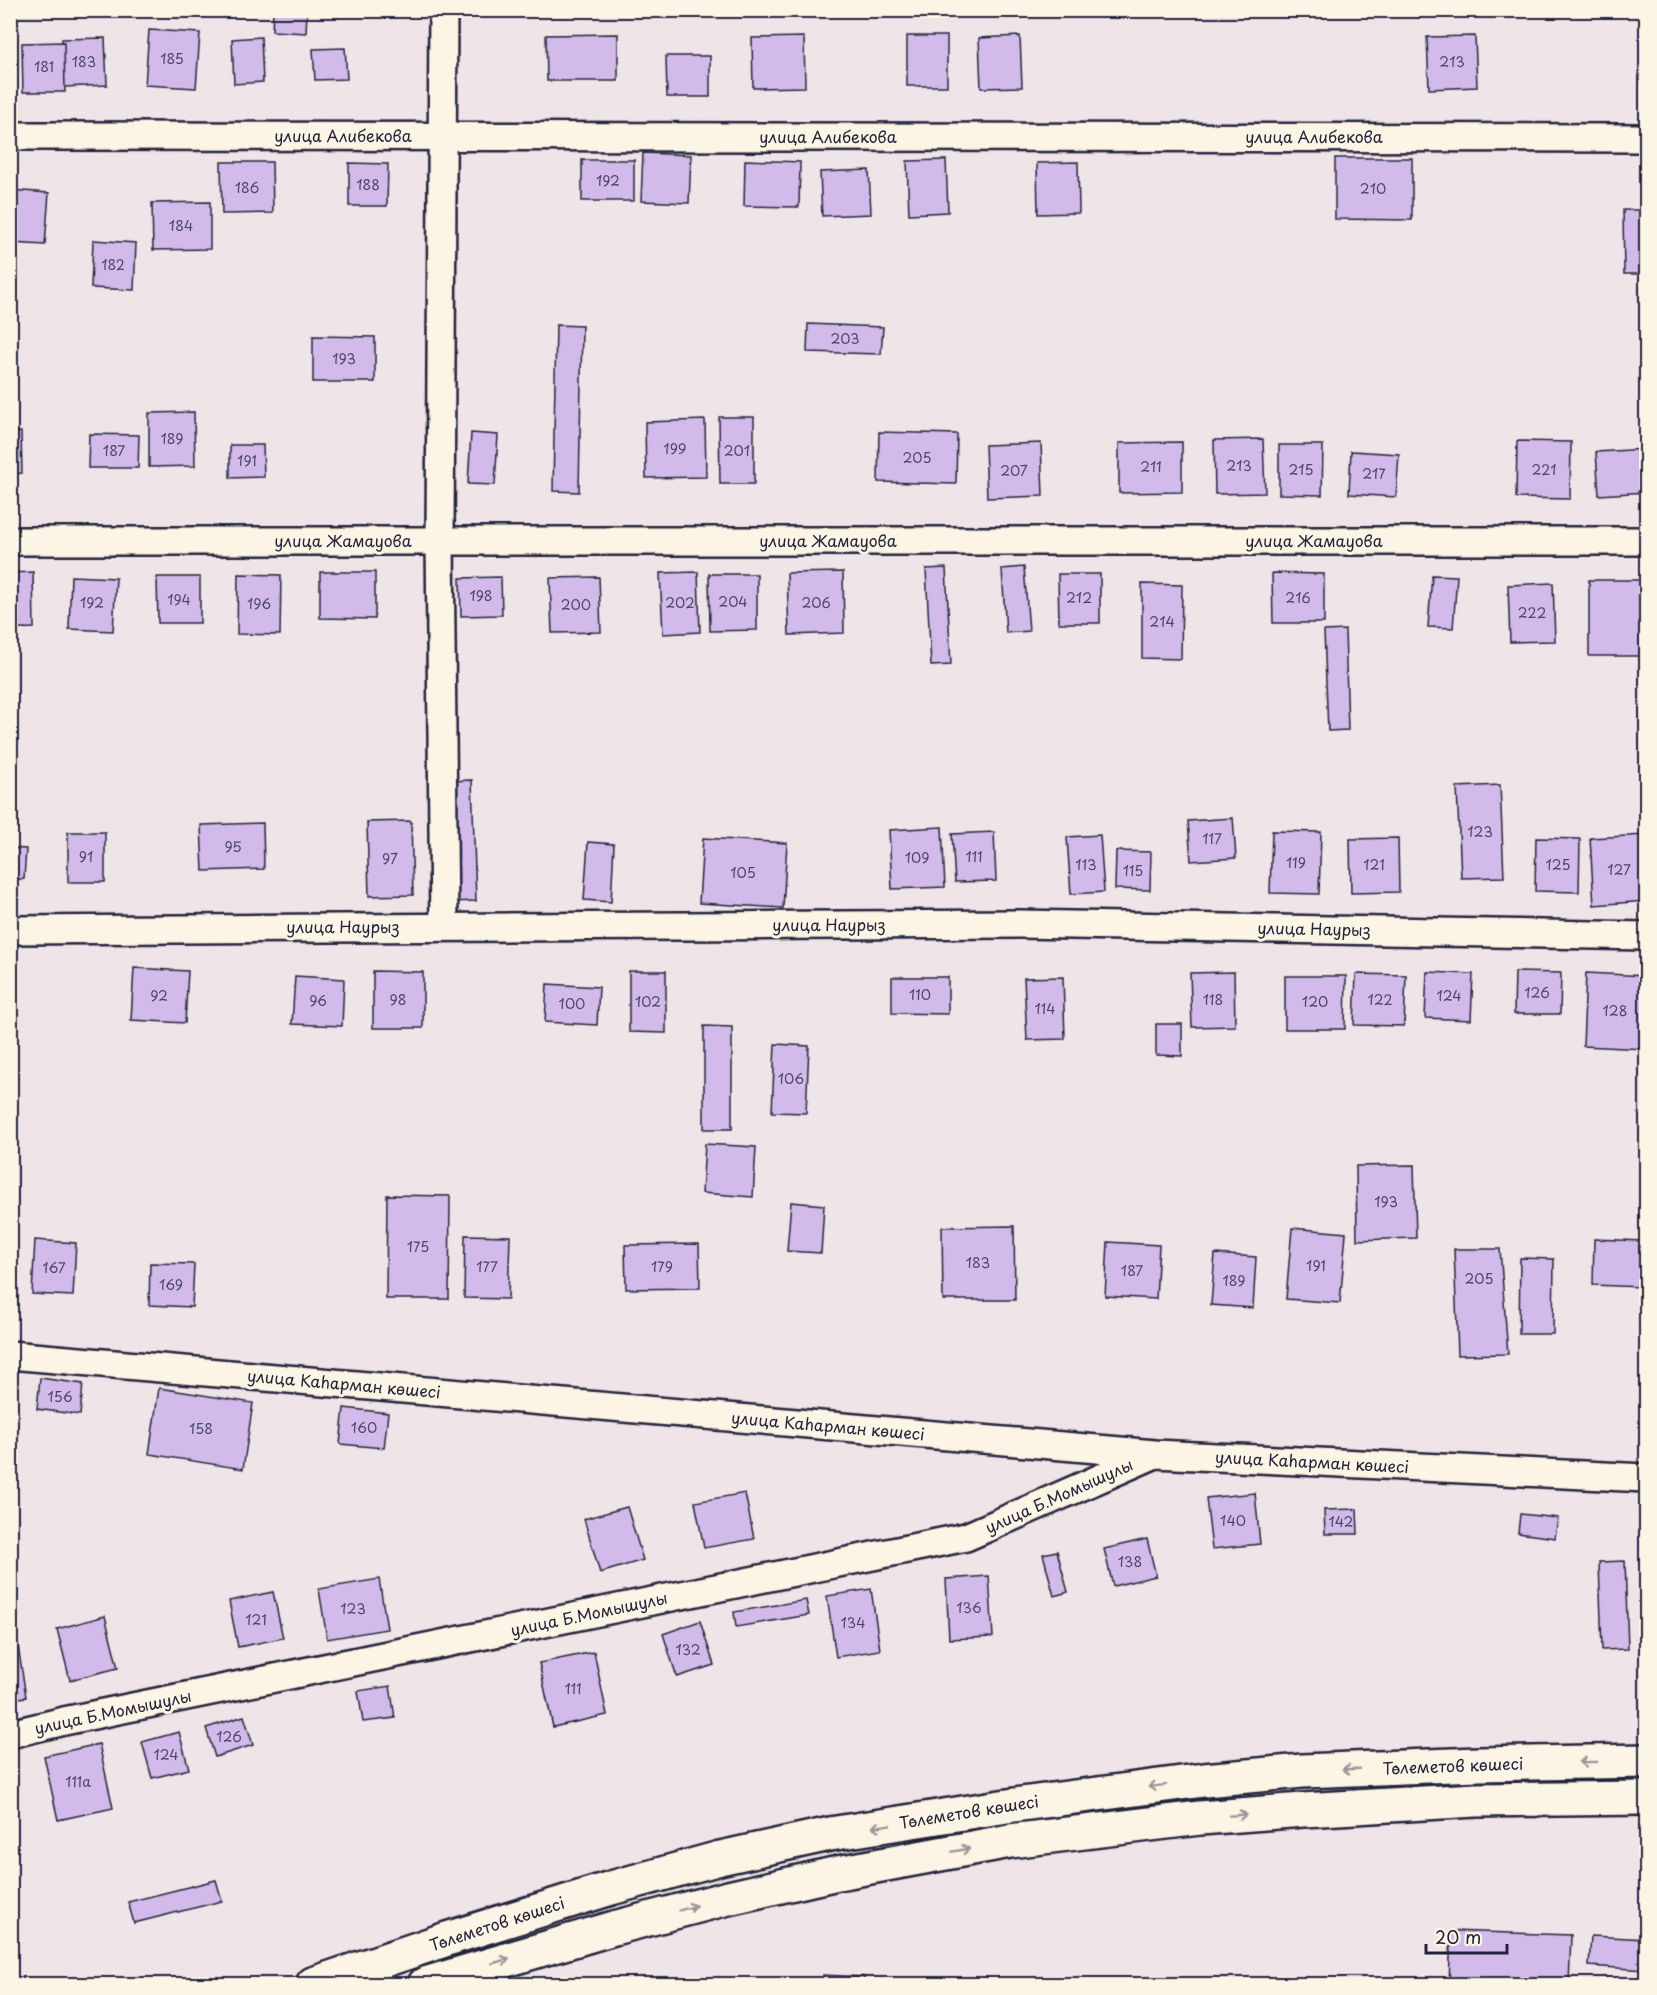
<svg xmlns="http://www.w3.org/2000/svg" width="1657" height="1995" viewBox="0 0 1657 1995" font-family="'Playpen Sans',sans-serif">
<style>
.building{fill:#d2bbeb;stroke:#22223b;stroke-width:1.5}
.lines{fill:none;stroke-linecap:round;stroke-linejoin:round}
.minor-casing{stroke:#22223b;stroke-width:32}
.major-casing{stroke:#22223b;stroke-width:38}
.minor{stroke:#fcf5e5;stroke-width:27}
.major{stroke:#fcf5e5;stroke-width:33}
.oneway{stroke:#9a9698}
.labels{text-anchor:middle;stroke-width:6;stroke-linejoin:round;paint-order:stroke}
.number-label{font-size:14px;fill:#4e4867}
.street-label{font-size:16px;fill:#22223b;stroke:#fcf5e5}
</style>
<rect width="100%" height="100%" fill="#efe4e7"/>
<filter id="ink" filterUnits="userSpaceOnUse"><feTurbulence type="fractalNoise" baseFrequency=".0167" numOctaves="2"/><feDisplacementMap in="SourceGraphic" scale="12" xChannelSelector="R" yChannelSelector="G"/><feConvolveMatrix kernelMatrix="1 2 1 2 8 2 1 2 1" color-interpolation-filters="sRGB"/></filter>
<g filter="url(#ink)">
<g class="building">
<path d="M273,10H307L306,33L272,31Z"/>
<path d="M149,30L200,33L196,88L145,85Z"/>
<path d="M618,34V81H547L546,35Z"/>
<rect x="907" y="36" width="40" height="50"/>
<path d="M1020,36L1022,87L981,88L979,38Z"/>
<path d="M1475,36L1477,87L1429,89L1427,37Z"/>
<path d="M261,37L263,82L234,84L232,39Z"/>
<path d="M804,37L805,87L753,88L752,38Z"/>
<path d="M105,38L107,85L64,87L62,39Z"/>
<path d="M64,42L65,92H23L22,43Z"/>
<path d="M345,48L347,79L315,80L313,49Z"/>
<path d="M666,56H710V97H667Z"/>
<path d="M643,153L691,155L689,203L641,201Z"/>
<path d="M1335,158H1412V220L1335,219Z"/>
<rect x="582" y="160" width="52" height="41"/>
<path d="M745,160L800,162L799,207L744,206Z"/>
<path d="M946,160L948,212L909,214L907,161Z"/>
<path d="M221,162H272L273,213L222,214Z"/>
<path d="M1078,162L1079,213L1038,214L1037,163Z"/>
<path d="M349,163L388,164L387,206H349Z"/>
<path d="M869,170L871,214L822,216L820,172Z"/>
<path d="M10,190L49,193L45,245L10,243Z"/>
<path d="M210,202V249L153,250L152,203Z"/>
<path d="M1623,210H1646V274H1624Z"/>
<path d="M93,240L136,243L134,290L91,288Z"/>
<path d="M808,324L883,327L881,354L807,352Z"/>
<path d="M556,325L582,326L579,492L553,491Z"/>
<path d="M313,336L375,337V382H313Z"/>
<path d="M194,412L195,466L149,467V413Z"/>
<path d="M719,417H754V484H720Z"/>
<path d="M705,420L706,477L646,478L645,422Z"/>
<path d="M21,432L22,473L10,474V433Z"/>
<path d="M879,432L957,434L956,484L878,482Z"/>
<path d="M471,433L498,435L495,485L468,484Z"/>
<path d="M89,434L139,435L138,468H88Z"/>
<path d="M1263,439L1265,493L1215,494L1214,440Z"/>
<path d="M1517,441L1571,442L1570,499L1516,498Z"/>
<path d="M1182,442V492L1119,493V443Z"/>
<path d="M1041,443L1043,496L987,498L985,445Z"/>
<path d="M230,445H263L264,477L230,478Z"/>
<path d="M1279,445H1323L1322,495L1279,494Z"/>
<path d="M1646,449V492L1599,495L1596,452Z"/>
<path d="M1351,451L1399,454L1396,497L1349,494Z"/>
<path d="M1024,567L1029,631L1006,633L1002,569Z"/>
<path d="M946,568L951,665L931,666L926,569Z"/>
<path d="M33,572L34,628L10,629V573Z"/>
<path d="M320,572H375V619L320,618Z"/>
<path d="M698,572L700,632L663,634L660,573Z"/>
<path d="M843,572L844,633L789,635L787,573Z"/>
<path d="M1272,573L1324,574V623H1273Z"/>
<path d="M238,574L281,575L280,635L237,634Z"/>
<path d="M709,574H757V630L710,631Z"/>
<path d="M1058,574H1100V623H1059Z"/>
<path d="M1432,575L1457,576L1453,628L1428,627Z"/>
<path d="M71,576L116,578L113,631L69,629Z"/>
<path d="M157,577H200V623H158Z"/>
<path d="M501,577L502,615L461,616L460,578Z"/>
<path d="M599,577L601,632L552,633L550,578Z"/>
<rect x="1589" y="580" width="57" height="76"/>
<path d="M1553,583L1555,641L1510,642L1508,585Z"/>
<path d="M1142,584L1182,585L1181,659L1142,658Z"/>
<path d="M1345,630L1348,730L1328,731L1324,631Z"/>
<path d="M472,780L476,901L451,902L448,781Z"/>
<path d="M1500,785L1504,877L1461,878L1457,787Z"/>
<path d="M1233,818L1236,858L1191,861L1188,821Z"/>
<path d="M411,821L413,895L369,896L367,822Z"/>
<path d="M263,823L264,869L203,871L201,825Z"/>
<path d="M942,827L945,887L892,889L889,830Z"/>
<path d="M1272,831L1321,832L1319,894L1270,893Z"/>
<rect x="68" y="832" width="37" height="50"/>
<path d="M994,832L996,881L955,882L952,834Z"/>
<path d="M1100,835L1104,892L1071,894L1067,837Z"/>
<path d="M1646,835V901L1594,905L1590,838Z"/>
<path d="M703,838L787,843L783,908L699,903Z"/>
<path d="M1398,838L1399,892L1351,893L1350,839Z"/>
<path d="M1536,838L1580,839L1579,892L1535,891Z"/>
<path d="M588,842L614,844L611,902L584,900Z"/>
<path d="M10,848L26,849L24,879H10Z"/>
<path d="M1116,851L1151,852L1150,890L1115,889Z"/>
<path d="M134,968L188,971L185,1023L131,1020Z"/>
<path d="M373,971L423,972V1028H373Z"/>
<path d="M629,971H666V1033L629,1032Z"/>
<path d="M1234,972L1235,1026L1192,1027L1190,973Z"/>
<path d="M1427,972L1473,974L1471,1020L1425,1018Z"/>
<path d="M1515,972L1561,973L1560,1014H1514Z"/>
<path d="M1586,973L1646,976V1049L1583,1046Z"/>
<path d="M1356,974L1406,975L1404,1026L1354,1025Z"/>
<path d="M295,976L344,979L342,1026L292,1024Z"/>
<path d="M1285,976H1346L1345,1029H1285Z"/>
<path d="M892,977H948V1014L892,1013Z"/>
<path d="M1063,977L1065,1039L1027,1040L1024,978Z"/>
<path d="M547,984L599,987L597,1025L545,1022Z"/>
<path d="M1156,1024H1182V1056L1156,1055Z"/>
<path d="M704,1026L732,1027V1129H704Z"/>
<path d="M775,1044L809,1046L806,1113L772,1112Z"/>
<path d="M705,1144L756,1147L753,1197L702,1193Z"/>
<path d="M1414,1165L1416,1238L1357,1240L1356,1166Z"/>
<path d="M387,1195L450,1196L449,1299H386Z"/>
<path d="M791,1202L824,1205L821,1253L787,1251Z"/>
<path d="M1014,1226L1015,1300H943L942,1227Z"/>
<path d="M1292,1228L1346,1233L1340,1303L1286,1299Z"/>
<path d="M465,1235L510,1236L508,1299L464,1298Z"/>
<path d="M1594,1239L1643,1241L1642,1287L1593,1285Z"/>
<path d="M35,1240L76,1243L73,1296L32,1294Z"/>
<path d="M1108,1242L1159,1245L1156,1299L1105,1296Z"/>
<path d="M699,1244L700,1288L626,1289L625,1245Z"/>
<path d="M1454,1249H1500L1508,1354L1458,1355Z"/>
<path d="M1215,1254L1256,1257L1253,1308L1211,1305Z"/>
<path d="M1520,1258L1554,1259L1553,1334H1519Z"/>
<path d="M150,1263L194,1264L192,1307L149,1305Z"/>
<path d="M40,1378L83,1384L80,1415L37,1409Z"/>
<path d="M159,1388L253,1403L243,1469L149,1454Z"/>
<path d="M344,1408L388,1413L384,1448L340,1444Z"/>
<path d="M745,1493L754,1539L704,1548L695,1502Z"/>
<path d="M1255,1493L1260,1544L1212,1549L1206,1498Z"/>
<path d="M627,1507L643,1560L600,1573L584,1519Z"/>
<path d="M1357,1509L1358,1534H1325L1324,1510Z"/>
<path d="M1520,1514L1558,1518L1555,1538L1518,1533Z"/>
<path d="M1147,1539L1156,1576L1113,1586L1104,1549Z"/>
<path d="M1057,1551L1068,1592L1054,1596L1043,1554Z"/>
<path d="M1625,1561L1628,1649L1602,1650L1599,1562Z"/>
<path d="M989,1576L993,1637L949,1639L946,1579Z"/>
<path d="M379,1579L387,1629L327,1639L319,1589Z"/>
<path d="M871,1589L880,1650L836,1657L827,1596Z"/>
<path d="M273,1592L283,1638L238,1647L229,1601Z"/>
<path d="M806,1600L809,1615L736,1627L734,1612Z"/>
<path d="M105,1616L118,1668L70,1680L57,1629Z"/>
<path d="M700,1621L714,1665L677,1677L663,1634Z"/>
<path d="M17,1639L26,1697L10,1699V1640Z"/>
<path d="M594,1652L607,1715L553,1727L539,1663Z"/>
<path d="M390,1686L395,1718L363,1722L358,1691Z"/>
<path d="M244,1716L253,1745L215,1757L206,1728Z"/>
<path d="M179,1732L189,1769L152,1778L142,1742Z"/>
<path d="M99,1744L113,1808L58,1820L44,1756Z"/>
<path d="M216,1880L222,1901L134,1923L128,1902Z"/>
<path d="M1451,1931L1571,1935L1569,1984H1449Z"/>
<path d="M1591,1936L1646,1939V1970L1589,1966Z"/>
<path d="M823,1975L864,1977V1984H823Z"/>
</g>
<g class="lines">
<g class="minor-casing">
<g id="minor">
<path d="M443,10L440,541L444,926"/>
<path d="M10,136L1646,138"/>
<path d="M10,541H1646"/>
<path d="M10,930L1020,924L1646,936"/>
<path d="M10,1355L1155,1454L1646,1478"/>
<path d="M10,1734L64,1721L966,1537L1151,1456"/>
</g>
</g>
<g class="major-casing">
<g id="major">
<path d="M313,1984L447,1939L611,1888L720,1858L830,1834L1007,1806L1204,1780L1302,1771L1478,1764L1646,1761"/>
<path d="M425,1984L614,1928L728,1898L838,1873L1010,1841L1200,1818L1303,1810L1476,1800L1646,1798"/>
</g>
</g>
<use href="#minor" class="minor"/>
<use href="#major" class="major"/>
</g>
<defs><path id="oneway-shaft" d="M-6 0H5M1.5-3L5.5 0L1.5 3" fill="none" stroke-width="1.6" stroke-linecap="round" stroke-linejoin="round" transform="scale(1.5)"/></defs>
<g class="oneway">
<use href="#oneway-shaft" transform="translate(1588 1762) rotate(179)"/>
<use href="#oneway-shaft" transform="translate(1351 1769) rotate(178)"/>
<use href="#oneway-shaft" transform="translate(1157 1786) rotate(173)"/>
<use href="#oneway-shaft" transform="translate(1238 1815) rotate(-4)"/>
<use href="#oneway-shaft" transform="translate(881 1826) rotate(171)"/>
<use href="#oneway-shaft" transform="translate(961 1850) rotate(-10)"/>
<use href="#oneway-shaft" transform="translate(688 1908) rotate(-15)"/>
<use href="#oneway-shaft" transform="translate(501 1961) rotate(-16)"/>
</g>
</g>
<g class="labels">
<g class="number-label">
<text x="172" y="64">185</text>
<text x="84" y="67">183</text>
<text x="1452" y="67">213</text>
<text x="44" y="72">181</text>
<text x="608" y="186">192</text>
<text x="368" y="190">188</text>
<text x="247" y="193">186</text>
<text x="1373" y="194">210</text>
<text x="181" y="231">184</text>
<text x="113" y="270">182</text>
<text x="845" y="344">203</text>
<text x="344" y="364">193</text>
<text x="172" y="444">189</text>
<text x="675" y="454">199</text>
<text x="114" y="456">187</text>
<text x="737" y="456">201</text>
<text x="917" y="463">205</text>
<text x="247" y="466">191</text>
<text x="1239" y="471">213</text>
<text x="1151" y="472">211</text>
<text x="1301" y="475">215</text>
<text x="1544" y="475">221</text>
<text x="1014" y="476">207</text>
<text x="1374" y="479">217</text>
<text x="481" y="601">198</text>
<text x="1079" y="603">212</text>
<text x="1298" y="603">216</text>
<text x="179" y="605">194</text>
<text x="733" y="607">204</text>
<text x="92" y="608">192</text>
<text x="680" y="608">202</text>
<text x="816" y="608">206</text>
<text x="259" y="609">196</text>
<text x="576" y="610">200</text>
<text x="1532" y="618">222</text>
<text x="1162" y="627">214</text>
<text x="1480" y="837">123</text>
<text x="1212" y="844">117</text>
<text x="233" y="852">95</text>
<text x="86" y="862">91</text>
<text x="974" y="862">111</text>
<text x="917" y="863">109</text>
<text x="390" y="864">97</text>
<text x="1296" y="868">119</text>
<text x="1086" y="870">113</text>
<text x="1374" y="870">121</text>
<text x="1558" y="870">125</text>
<text x="1619" y="875">127</text>
<text x="1133" y="876">115</text>
<text x="743" y="878">105</text>
<text x="1537" y="998">126</text>
<text x="920" y="1000">110</text>
<text x="159" y="1001">92</text>
<text x="1449" y="1001">124</text>
<text x="398" y="1005">98</text>
<text x="1213" y="1005">118</text>
<text x="1380" y="1005">122</text>
<text x="318" y="1006">96</text>
<text x="648" y="1007">102</text>
<text x="1315" y="1007">120</text>
<text x="572" y="1009">100</text>
<text x="1045" y="1014">114</text>
<text x="1615" y="1016">128</text>
<text x="791" y="1084">106</text>
<text x="1386" y="1207">193</text>
<text x="418" y="1252">175</text>
<text x="978" y="1268">183</text>
<text x="1316" y="1271">191</text>
<text x="487" y="1272">177</text>
<text x="662" y="1272">179</text>
<text x="54" y="1273">167</text>
<text x="1132" y="1276">187</text>
<text x="1479" y="1284">205</text>
<text x="1234" y="1286">189</text>
<text x="171" y="1290">169</text>
<text x="60" y="1402">156</text>
<text x="364" y="1433">160</text>
<text x="201" y="1434">158</text>
<text x="1233" y="1526">140</text>
<text x="1341" y="1527">142</text>
<text x="1130" y="1567">138</text>
<text x="969" y="1613">136</text>
<text x="353" y="1614">123</text>
<text x="256" y="1625">121</text>
<text x="853" y="1628">134</text>
<text x="688" y="1655">132</text>
<text x="573" y="1694">111</text>
<text x="229" y="1742">126</text>
<text x="166" y="1760">124</text>
<text x="78" y="1787">111а</text>
</g>
<g class="street-label">
<text x="343" y="142">улица Алибекова</text>
<text x="828" y="143">улица Алибекова</text>
<text x="1314" y="143">улица Алибекова</text>
<text x="343" y="547">улица Жамауова</text>
<text x="828" y="547">улица Жамауова</text>
<text x="1314" y="547">улица Жамауова</text>
<text x="829" y="931">улица Наурыз</text>
<text x="343" y="933">улица Наурыз</text>
<text transform="translate(1314 929) rotate(1)" y="6">улица Наурыз</text>
<text transform="translate(344 1384) rotate(5)" y="6">улица Каһарман көшесі</text>
<text transform="translate(828 1426) rotate(5)" y="6">улица Каһарман көшесі</text>
<text transform="translate(1312 1462) rotate(3)" y="6">улица Каһарман көшесі</text>
<text transform="translate(1059 1496) rotate(-24)" y="6">улица Б.Момышулы</text>
<text transform="translate(589 1614) rotate(-12)" y="6">улица Б.Момышулы</text>
<text transform="translate(113 1712) rotate(-12)" y="6">улица Б.Момышулы</text>
<text transform="translate(1453 1766) rotate(-2)" y="6">Төлеметов көшесі</text>
<text transform="translate(969 1812) rotate(-9)" y="6">Төлеметов көшесі</text>
<text transform="translate(497 1924) rotate(-18)" y="6">Төлеметов көшесі</text>
</g>
</g>
<rect width="1657" height="1995" fill="none" stroke="#fcf5e5" stroke-width="36"/>
<rect x="18" y="18" width="1621" height="1959" fill="none" stroke="#22223b" stroke-width="2" filter="url(#ink)"/>
<path d="M1426 1944v9h81v-9" fill="none" stroke="#22223b" stroke-width="3"/>
<text x="1435" y="1944" font-size="18" fill="#22223b" stroke="#fcf5e5" stroke-width="4.5" paint-order="stroke">20 m</text>
</svg>
